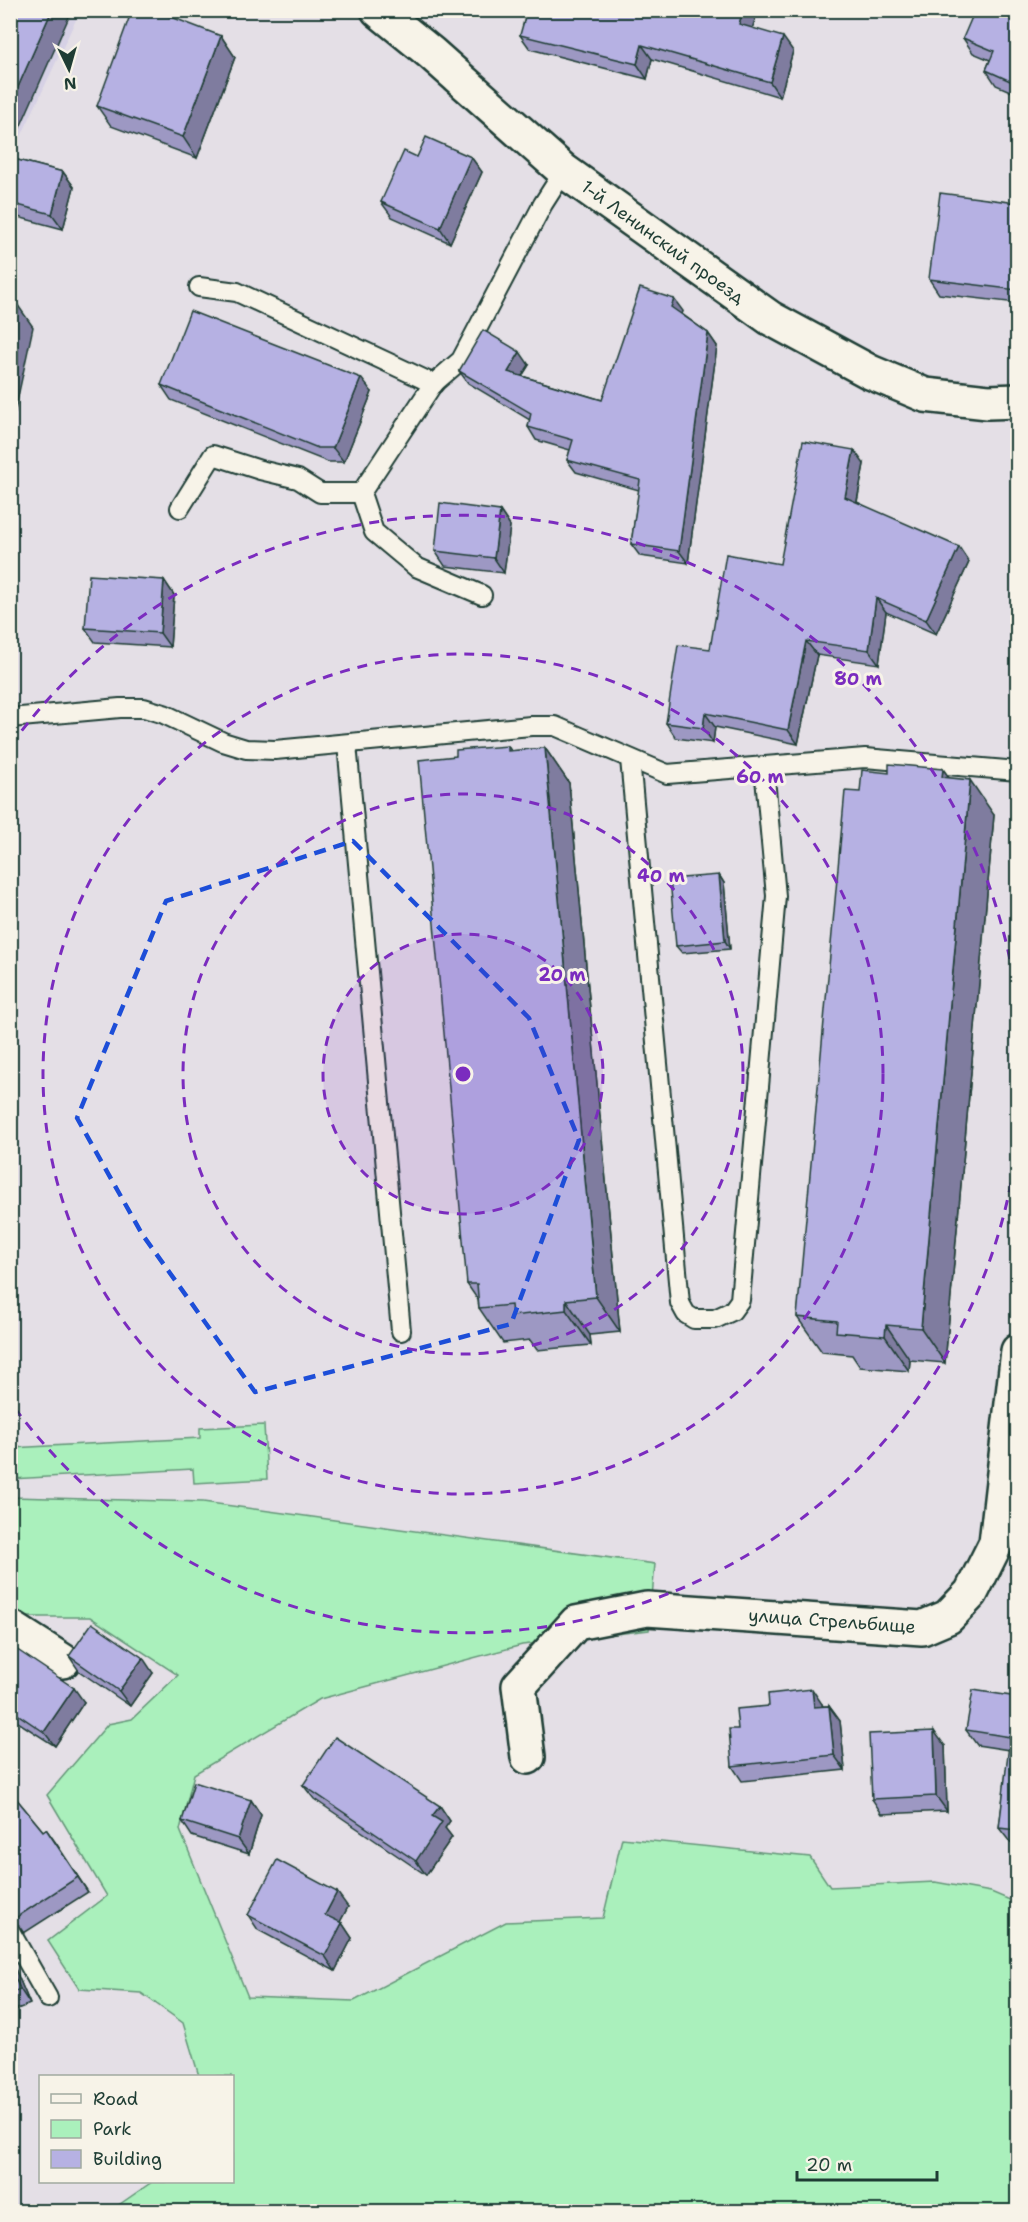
<svg xmlns="http://www.w3.org/2000/svg" width="1028" height="2222" viewBox="0 0 1028 2222" font-family="'Shantell Sans',sans-serif">
<style>
.built{fill:#d6d1e5}
.green{fill:#aaf0bc;stroke:#649678;stroke-width:1.5}
.lines{fill:none;stroke-linecap:round;stroke-linejoin:round}
.service-casing{stroke:#1f3d34;stroke-width:22}
.minor-casing{stroke:#1f3d34;stroke-width:38}
.service{stroke:#f7f3e8;stroke-width:18}
.minor{stroke:#f7f3e8;stroke-width:33}
.wall{fill:#9d98c3;stroke:#1f3d34;stroke-width:1.5}
.shaded-wall{fill:#7f7c9f;stroke:#1f3d34;stroke-width:1.5}
.building{fill:#b6b1e3;stroke:#1f3d34;stroke-width:1.5}
.marked{fill:none;stroke:#1d4ed8;stroke-width:4.5;stroke-dasharray:12 8;stroke-linejoin:round}
.ring{fill:none;stroke:#7b2cbf;stroke-width:3;stroke-dasharray:10 8}
.labels{text-anchor:middle;stroke-width:6;stroke-linejoin:round;paint-order:stroke}
.street-label{font-size:18px;fill:#1f3d34;stroke:#f7f3e8}
.centre{fill:#7b2cbf;stroke:#f7f3e8;stroke-width:3}
.ring-label{font-size:18px;text-anchor:middle;font-weight:bold;fill:#7b2cbf;stroke:#f7f3e8;stroke-width:6;stroke-linejoin:round;paint-order:stroke}
</style>
<rect width="100%" height="100%" fill="#e4dfe6"/>
<filter id="ink" filterUnits="userSpaceOnUse"><feTurbulence type="fractalNoise" baseFrequency=".0167" numOctaves="2"/><feDisplacementMap in="SourceGraphic" scale="12" xChannelSelector="R" yChannelSelector="G"/><feConvolveMatrix kernelMatrix="1 2 1 2 8 2 1 2 1" color-interpolation-filters="sRGB"/></filter>
<g filter="url(#ink)">
<path class="built" d="M11,11H80L11,158Z"/>
<g class="green">
<path d="M264,1425L267,1479L194,1483L193,1469L11,1479V1448L200,1438V1428Z"/>
<path d="M11,1497L203,1502L655,1564L649,1630L522,1645L320,1699L194,1774L180,1830L248,1997L354,2001L506,1922L603,1918L622,1838L810,1857L830,1887L935,1882L991,1892L1017,1903V2211H110L152,2182H232V2076H199L183,2023L141,1993L79,1989L48,1941L107,1896L47,1795L108,1724L132,1719L178,1675L90,1617H11Z"/>
</g>
<g class="lines">
<g class="service-casing">
<g id="service">
<path d="M199,287L237,292L434,384"/>
<path d="M361,493L374,532L416,567L482,595"/>
<path d="M180,508L213,455L260,470L298,479L320,493H361L433,384L461,360L543,204L564,171"/>
<path d="M10,718L120,708H144L164,714L223,742L246,749L275,750L531,726H555L667,774L865,758L1018,771"/>
<path d="M347,744L401,1331"/>
<path d="M630,759L680,1303L686,1314L694,1319H715L732,1311L740,1300L776,896L764,767"/>
<path d="M10,1931L48,1998"/>
</g>
</g>
<g class="minor-casing">
<g id="minor">
<path d="M378,10L431,53L564,171L770,318L870,372L925,395L988,402L1018,401"/>
<path d="M10,1627L63,1661"/>
<path d="M528,1757L519,1686L576,1623L647,1609L922,1628L948,1617L971,1593L996,1543L1018,1351"/>
</g>
</g>
<use href="#service" class="service"/>
<use href="#minor" class="minor"/>
</g>
<g class="wall">
<path d="M672,10H758L752,28L793,51L780,97L652,59L647,79L530,49L520,35L671,13Z"/>
<path d="M1017,18V94L996,85L986,70L990,60L973,53L963,38Z"/>
<path d="M221,36L235,57L197,158L111,126L97,106Z"/>
<path d="M417,157H471L482,172L450,243L392,217L381,202Z"/>
<path d="M10,158L63,172L74,187L63,229L10,215Z"/>
<path d="M1017,203V303L939,294L929,279Z"/>
<path d="M683,311L682,314L708,333L717,346L688,563L640,556L631,544L639,490L576,472L567,460L570,450L536,440L528,427L530,420L468,383L459,371L529,365L522,376L602,400Z"/>
<path d="M161,385L372,392L344,462H328L171,400Z"/>
<path d="M864,464L857,502L969,562L936,634L886,612L879,664L817,655L798,744L715,727L713,743L676,738L666,723L710,649Z"/>
<path d="M500,511L510,526L504,573L445,566L435,551Z"/>
<path d="M164,580L174,595L170,647L95,642L85,628Z"/>
<path d="M1013,634H1017V640Z"/>
<path d="M508,746L511,751L545,748L569,783L620,1332L590,1335L591,1345L537,1350L530,1340L503,1343L479,1308L478,1300L467,1284L456,756Z"/>
<path d="M943,769L949,778L994,815L945,1363L910,1360L909,1371L860,1367L852,1355L822,1352L797,1317L860,792L889,773Z"/>
<path d="M719,875L724,883L730,949L682,953L676,946Z"/>
<path d="M10,1645L84,1702L55,1746L10,1717Z"/>
<path d="M69,1656L153,1673L130,1706L79,1671Z"/>
<path d="M1017,1697V1843L1010,1842L999,1828L1009,1750L977,1745L966,1730Z"/>
<path d="M822,1704L823,1706H829L840,1721L845,1770L742,1781L732,1766L738,1729Z"/>
<path d="M945,1746L947,1811L882,1814L872,1799Z"/>
<path d="M303,1785L440,1806L450,1821L445,1828L452,1837L426,1875L314,1799Z"/>
<path d="M10,1791L43,1831L46,1829L88,1892L24,1933L16,1922L11,1920Z"/>
<path d="M251,1800L261,1815L249,1854L192,1836L182,1821Z"/>
<path d="M348,1907L340,1922L342,1923L352,1938L335,1971L258,1930L248,1915Z"/>
<path d="M10,1957L30,2004L10,2012Z"/>
</g>
<g class="shaded-wall">
<path d="M52,10H72L10,150V105Z"/>
<path d="M743,10H758L749,39L739,24Z"/>
<path d="M221,36L235,57L197,158L183,137Z"/>
<path d="M783,37L793,51L780,97L770,82Z"/>
<path d="M642,45L652,59L647,79L637,64Z"/>
<path d="M471,157L482,172L450,243L440,228Z"/>
<path d="M63,172L74,187L63,229L52,214Z"/>
<path d="M674,299L683,311L680,319L671,307Z"/>
<path d="M17,304L33,327L10,434V333Z"/>
<path d="M708,333L717,346L688,563L679,551Z"/>
<path d="M520,352L529,365L517,384L508,372Z"/>
<path d="M361,378L372,392L344,462L333,448Z"/>
<path d="M854,450L864,464L855,511L845,497Z"/>
<path d="M500,511L510,526L504,573L494,558Z"/>
<path d="M959,547L969,562L936,634L926,620Z"/>
<path d="M164,580L174,595L170,647L160,633Z"/>
<path d="M876,598L886,612L879,664L869,650Z"/>
<path d="M806,641L817,655L798,744L788,730Z"/>
<path d="M705,713L715,727L713,743L703,728Z"/>
<path d="M545,748L569,783L620,1332L596,1297Z"/>
<path d="M943,769L967,803L942,777Z"/>
<path d="M970,780L994,815L945,1363L921,1328Z"/>
<path d="M719,875L724,883L730,949L725,941Z"/>
<path d="M566,1300L590,1335L591,1345L566,1310Z"/>
<path d="M886,1325L910,1360L909,1371L885,1336Z"/>
<path d="M143,1658L153,1673L130,1706L119,1691Z"/>
<path d="M74,1688L84,1702L55,1746L44,1732Z"/>
<path d="M812,1689L822,1704L824,1722L814,1707Z"/>
<path d="M829,1706L840,1721L845,1770L834,1755Z"/>
<path d="M934,1731L945,1746L947,1811L936,1796Z"/>
<path d="M251,1800L261,1815L249,1854L238,1839Z"/>
<path d="M440,1806L450,1821L445,1828L452,1837L426,1875L416,1861L432,1816Z"/>
<path d="M46,1829L56,1843L88,1892Z"/>
<path d="M337,1892L348,1907L336,1929L325,1915Z"/>
<path d="M342,1923L352,1938L335,1971L325,1956Z"/>
<path d="M10,1957L30,2004L20,1989L10,1967Z"/>
</g>
<g class="building">
<path d="M10,10H52L10,105Z"/>
<path d="M132,10H153L221,36L183,137L97,106Z"/>
<path d="M527,10H660L671,13L672,10H743L739,24L783,37L770,82L642,45L637,64L520,35Z"/>
<path d="M975,10H1001L1017,18V84L986,70L994,51L963,38Z"/>
<path d="M426,137L471,157L440,228L381,202L404,151L417,157Z"/>
<path d="M10,158L63,172L52,214L10,203Z"/>
<path d="M940,193L1017,203V290L929,279Z"/>
<path d="M640,288L674,299L671,307L708,333L679,551L631,544L640,480L567,460L573,440L528,427L531,413L459,371L483,330L520,352L508,372L602,400Z"/>
<path d="M10,302L17,304L10,333Z"/>
<path d="M190,311L361,378L333,448H318L161,385Z"/>
<path d="M803,441L854,450L845,497L959,547L926,620L876,598L869,650L806,641L788,730L705,713L703,728L666,723L678,645L710,649L726,554L780,564Z"/>
<path d="M440,503L500,511L494,558L435,551Z"/>
<path d="M89,575L164,580L160,633L85,628Z"/>
<path d="M1017,603V634H1013Z"/>
<path d="M508,746V751L545,748L596,1297L566,1300V1310L512,1316L511,1305L479,1308L477,1284H467L419,760L456,756V750Z"/>
<path d="M889,764L943,769L942,777L970,780L921,1328L886,1325L885,1336L836,1332L837,1321L797,1317L845,791L860,792L862,770L889,773Z"/>
<path d="M719,875L725,941L676,946L670,879Z"/>
<path d="M92,1623L143,1658L119,1691L69,1656Z"/>
<path d="M10,1645L74,1688L44,1732L10,1709Z"/>
<path d="M812,1689L814,1707L829,1706L834,1755L732,1766L729,1729H738L736,1709L769,1706L768,1694Z"/>
<path d="M973,1690L1017,1697V1830L999,1828L1010,1737L966,1730Z"/>
<path d="M934,1731L936,1796L872,1799L869,1734Z"/>
<path d="M335,1737L440,1806L432,1816L442,1822L416,1861L303,1785Z"/>
<path d="M194,1782L251,1800L238,1839L182,1821Z"/>
<path d="M10,1791L43,1831L46,1829L78,1877L14,1919L10,1914Z"/>
<path d="M277,1860L337,1892L325,1915L342,1923L325,1956L248,1915Z"/>
<path d="M10,1967L20,1989L10,1994Z"/>
</g>
</g>
<path class="marked" d="M353,841L529,1018L579,1140L511,1324L255,1392L142,1234L77,1118L166,901Z"/>
<circle cx="463" cy="1074" r="140" fill="#7b2cbf" fill-opacity=".12"/>
<g class="ring">
<circle cx="463" cy="1074" r="140"/>
<circle cx="463" cy="1074" r="280"/>
<circle cx="463" cy="1074" r="420"/>
<path d="M1017 1147A559 559 0 0 1 11 1403M11 745A559 559 0 0 1 1017 1001"/>
</g>
<g class="labels">
<g class="street-label">
<text transform="translate(663 242) rotate(36)" y="6">1-й Ленинский проезд</text>
<text transform="translate(832 1621) rotate(4)" y="6">улица Стрельбище</text>
</g>
</g>
<circle cx="463" cy="1074" r="9" class="centre"/>
<g class="ring-label">
<text x="858" y="685">80 m</text>
<text x="760" y="783">60 m</text>
<text x="661" y="882">40 m</text>
<text x="562" y="981">20 m</text>
</g>
<rect width="1028" height="2222" fill="none" stroke="#f7f3e8" stroke-width="36"/>
<rect x="18" y="18" width="992" height="2186" fill="none" stroke="#1f3d34" stroke-width="2" filter="url(#ink)"/>
<rect x="39" y="2075" width="195" height="108" fill="#f7f3e8" stroke="#a1aaa0" stroke-width="1.5"/>
<rect x="51" y="2094" width="30" height="9" fill="#f7f3e8" stroke="#a1aaa0" stroke-width="1.5"/>
<text x="93" y="2105" font-size="18" fill="#1f3d34">Road</text>
<rect x="51" y="2120" width="30" height="18" fill="#aaf0bc" stroke="#a1aaa0" stroke-width="1.5"/>
<text x="93" y="2135" font-size="18" fill="#1f3d34">Park</text>
<rect x="51" y="2150" width="30" height="18" fill="#b6b1e3" stroke="#a1aaa0" stroke-width="1.5"/>
<text x="93" y="2165" font-size="18" fill="#1f3d34">Building</text>
<g transform="translate(69 69) rotate(175)" stroke="#f7f3e8" stroke-width="4.5" paint-order="stroke">
<path d="M0-4.5L10 22L0 15L-10 22Z" fill="#1f3d34"/>
<text y="-9" font-size="16" font-weight="bold" text-anchor="middle" fill="#1f3d34">N</text>
</g>
<path d="M797 2171v9h140v-9" fill="none" stroke="#1f3d34" stroke-width="3"/>
<text x="806" y="2171" font-size="18" fill="#1f3d34" stroke="#f7f3e8" stroke-width="4.5" paint-order="stroke">20 m</text>
</svg>
